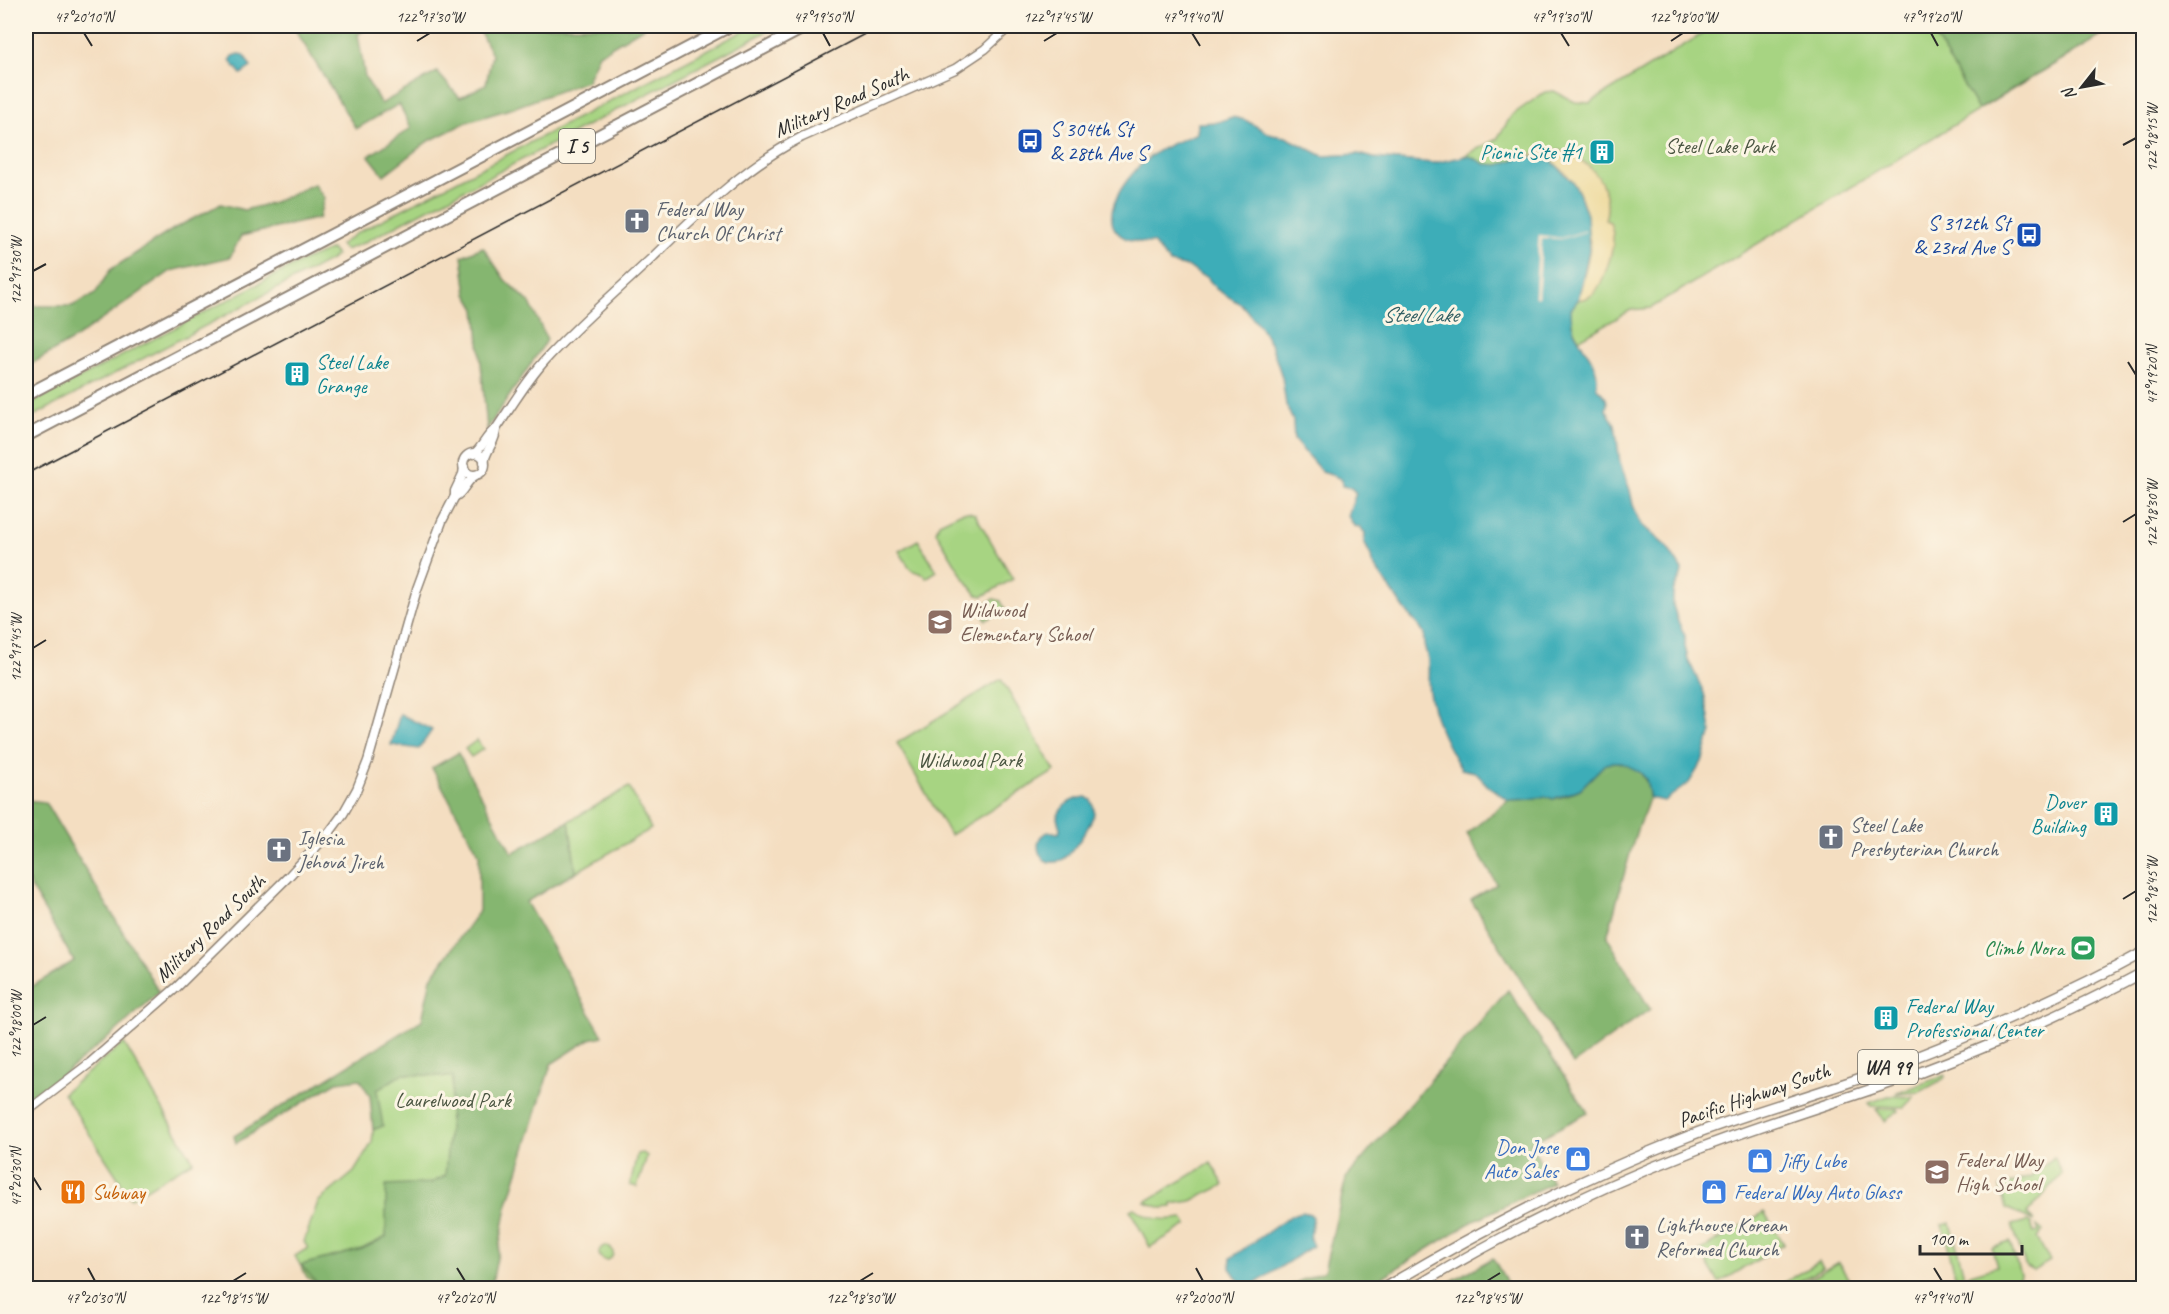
<svg xmlns="http://www.w3.org/2000/svg" width="2169" height="1314" viewBox="0 0 2169 1314" font-family="Caveat,sans-serif">
<style>
.green{fill:#a7d482;stroke:#698056;stroke-width:1.5}
.forest{fill:#85b670;stroke:#58704e;stroke-width:1.5}
.sand{fill:#eeda9e;stroke:#8c8264;stroke-width:1.5}
.water{fill:#3dadb8;stroke:#346c72;stroke-width:1.5}
.pier{fill:#f4dec1}
.lines{fill:none;stroke-linecap:round;stroke-linejoin:round}
.secondary-casing{stroke:#908476;stroke-width:11}
.primary-casing{stroke:#908476;stroke-width:12}
.highway-casing{stroke:#908476;stroke-width:14}
.secondary{stroke:#fff;stroke-width:8}
.primary{stroke:#fff;stroke-width:9}
.highway{stroke:#fff;stroke-width:10}
.tram{stroke:#2b2b2b;stroke-width:1.5}
.ticks{fill:none;stroke:#2b2b2b;stroke-width:2}
.labels{text-anchor:middle;stroke-width:6;stroke-linejoin:round;paint-order:stroke}
.shield{fill:#fcf5e5;stroke:#6a6863;stroke-width:1.5}
.shield-label{font-size:20px;font-weight:bold;fill:#2b2b2b}
.street-label{font-size:21px;fill:#2b2b2b;stroke:#fcf5e5}
.transit-label{font-size:21px;fill:#164399;stroke:#fcf5e5;text-anchor:start}
.park-label{font-size:21px;fill:#4a5541;stroke:#fcf5e5}
.culture-label{font-size:21px;fill:#0d838f;stroke:#fcf5e5;text-anchor:end}
.worship-label{font-size:21px;fill:#5b616d;stroke:#fcf5e5;text-anchor:start}
.education-label{font-size:21px;fill:#785e54;stroke:#fcf5e5;text-anchor:start}
.leisure-label{font-size:21px;fill:#27864d;stroke:#fcf5e5;text-anchor:end}
.shop-label{font-size:21px;fill:#366cbe;stroke:#fcf5e5;text-anchor:start}
.food-label{font-size:21px;fill:#c56008;stroke:#fcf5e5;text-anchor:start}
.water-label{font-size:22px;font-style:italic;fill:#325f63;stroke:#fcf5e5}
.neatline{fill:none;stroke:#2b2b2b;stroke-width:2}
.ticks-label{font-size:15px;text-anchor:middle;fill:#2b2b2b}
</style>
<rect width="100%" height="100%" fill="#fcf5e5"/>
<filter id="ink" filterUnits="userSpaceOnUse"><feTurbulence type="fractalNoise" baseFrequency=".0167" numOctaves="2"/><feDisplacementMap in="SourceGraphic" scale="12" xChannelSelector="R" yChannelSelector="G"/><feConvolveMatrix kernelMatrix="1 2 1 2 8 2 1 2 1" color-interpolation-filters="sRGB"/></filter>
<filter id="wash" filterUnits="userSpaceOnUse"><feTurbulence type="fractalNoise" baseFrequency=".008" numOctaves="4" result="noise"/><feDisplacementMap in="SourceGraphic" scale="24" xChannelSelector="R" yChannelSelector="G"/><feGaussianBlur stdDeviation="1.35" result="paint"/><feColorMatrix in="noise" values="0 0 0 0 0 0 0 0 0 0 0 0 0 0 0 0 0 1.4 0 .05"/><feComposite in="paint" operator="in"/></filter>
<g filter="url(#wash)">
<rect width="100%" height="100%" fill="#f4dec1"/>
<g class="green">
<path d="M753,26H777L363,243L345,250L340,245L357,233Z"/>
<path d="M1715,26H2118L1651,308L1631,310L1580,339C1572,331 1571,320 1571,309L1578,300L1589,250L1516,158C1505,164 1495,168 1483,163C1474,160 1470,155 1460,158L1497,139L1512,115L1545,92L1554,91L1575,102L1590,103Z"/>
<path d="M332,249L336,255L331,260L26,420V406L302,261Z"/>
<path d="M962,512H969L975,514L1013,579L983,596L977,595L962,575L936,532L939,523Z"/>
<path d="M918,540L937,571L926,578L925,575L911,570L899,551Z"/>
<path d="M994,599L1001,601L1005,609L986,620L982,613L985,604Z"/>
<path d="M1001,679L1055,771L950,835L897,743Z"/>
<path d="M477,740L483,749L471,757L465,749Z"/>
<path d="M629,787L651,829L576,872L569,821Z"/>
<path d="M124,1043L193,1161L131,1198L63,1093Z"/>
<path d="M553,1060L540,1078L480,1288H320L307,1277L295,1256L308,1248L304,1242L318,1202L354,1172L372,1143L376,1103L364,1064Z"/>
<path d="M1945,1075V1078L1920,1092L1895,1094Z"/>
<path d="M1888,1096L1914,1097L1904,1107L1872,1106L1869,1103Z"/>
<path d="M1876,1109H1898L1899,1111L1885,1121Z"/>
<path d="M643,1153L647,1156L637,1187L630,1185L637,1154Z"/>
<path d="M2053,1157L2062,1174L2027,1214L2034,1221L2006,1208L2000,1187L2031,1177Z"/>
<path d="M1211,1163L1224,1185L1191,1201L1172,1204V1207L1162,1208L1145,1202Z"/>
<path d="M1134,1208C1150,1220 1164,1221 1183,1218L1187,1225L1150,1247L1130,1210Z"/>
<path d="M1764,1212L1784,1244L1719,1283L1700,1251Z"/>
<path d="M2027,1221L2031,1223L2034,1233L2039,1232L2037,1226L2043,1231L2037,1238L2050,1261L2033,1271L2026,1267L2012,1225Z"/>
<path d="M1951,1223L1967,1288H1958L1943,1225Z"/>
<path d="M2010,1242L2020,1274L2019,1279L2004,1288H1970L1967,1275L1997,1266L1992,1248Z"/>
<circle cx="606" cy="1253" r="7"/>
<path d="M1819,1262L1823,1268L1788,1288H1775Z"/>
<path d="M1838,1262L1854,1288H1794Z"/>
</g>
<g class="forest">
<path d="M293,26H372L358,34L365,77L381,104L437,72L460,98L486,84L492,55L477,26H646L599,54L587,81L510,109L467,122L427,142L384,175L369,156L411,128L399,104L356,129Z"/>
<path d="M1929,26H2117L1978,110Z"/>
<path d="M314,184L324,198L319,218L241,236L230,257L171,271L74,339L26,367V313L35,306H72L95,294L110,270L175,228L221,204L244,210L272,203Z"/>
<path d="M483,247L505,280L530,303L547,340L487,429L476,309L467,294L462,256Z"/>
<path d="M458,753L512,853L569,821L576,872L526,902L603,1036L590,1039L551,1064L507,1207L491,1288H321L301,1265L362,1249L386,1237V1185L431,1183L445,1176L453,1077L402,1074L377,1090L383,1126L373,1130L370,1096L360,1079L337,1082L236,1143L234,1136L422,1020L431,978L479,911V854L432,768Z"/>
<path d="M1613,762C1632,762 1649,775 1649,795C1649,806 1640,819 1637,830C1626,865 1617,902 1607,937L1650,1009L1573,1064L1471,900L1497,884L1467,834L1508,800L1535,799L1545,796L1553,799L1562,797L1580,789L1604,765Z"/>
<path d="M26,800L45,802L159,992L114,1033L26,1105V990L74,961L26,879Z"/>
<path d="M1508,990L1588,1113L1530,1143L1552,1183L1473,1221L1365,1288H1283L1324,1271L1346,1178Z"/>
<path d="M1493,1258L1510,1288H1439Z"/>
</g>
<path class="sand" d="M1547,149C1583,150 1616,184 1605,220L1610,222C1612,228 1614,235 1613,241C1613,253 1603,283 1595,292C1591,297 1585,299 1578,300C1582,282 1588,263 1590,245C1590,238 1587,233 1587,226C1585,189 1561,154 1521,157Z"/>
<g class="water">
<path d="M239,54L244,55L251,67L241,74L230,61L233,56Z"/>
<path d="M1232,117L1245,120L1272,135L1286,137L1323,156L1359,154L1374,158L1434,163L1466,156L1472,157L1485,164L1499,165L1521,157H1537L1552,161L1573,182L1579,193L1587,215L1589,250L1578,300L1571,309C1571,317 1571,326 1575,333C1584,350 1602,367 1596,387C1604,396 1609,397 1606,410L1615,424L1620,463L1630,490L1633,505L1642,525L1667,547L1682,570L1681,576L1673,591V605L1677,619L1685,636V647L1688,659L1704,693L1709,717L1711,732L1702,762L1689,783L1664,801L1650,798L1646,779L1640,772L1620,762H1613L1604,765L1580,789L1553,799L1545,796L1535,799L1508,800L1488,786L1475,772L1461,769C1447,746 1433,719 1429,692C1427,680 1430,667 1427,655C1424,645 1423,643 1424,633L1406,611L1372,563L1371,556L1364,542L1365,533L1360,527L1354,526L1348,516L1356,493L1351,488L1342,486V480C1335,475 1330,475 1322,472L1294,440L1293,421L1286,405L1282,377L1272,347L1261,328L1242,305L1216,289L1207,277L1200,275L1189,267L1170,263L1153,243C1082,243 1117,182 1151,156C1166,144 1181,141 1197,133L1198,123L1218,122Z"/>
<path d="M400,714L432,730L419,749L391,745Z"/>
<path d="M1086,797L1091,800C1093,804 1095,808 1094,813C1092,824 1071,855 1062,860C1056,863 1050,863 1044,860C1036,852 1035,835 1049,832C1053,831 1056,833 1059,833L1060,828L1057,818C1062,804 1071,799 1086,797Z"/>
<path d="M1302,1212L1310,1214L1313,1217L1310,1239L1313,1246L1253,1285L1241,1284L1230,1268L1231,1258L1292,1215Z"/>
</g>
<path class="pier" d="M1587,230V231L1561,239L1542,238L1538,297H1535L1539,235L1561,238Z"/>
</g>
<g filter="url(#ink)">
<g class="lines">
<g class="secondary-casing">
<g id="secondary">
<circle cx="474" cy="464" r="11"/>
<path d="M474,454C483,447 487,434 496,429C513,404 529,377 550,355C582,321 618,290 653,257C698,213 745,166 802,137L955,69L985,49L1010,26"/>
<path d="M484,462C486,450 496,441 496,429"/>
<path d="M456,496C464,492 466,480 476,475"/>
<path d="M26,1112L90,1063L177,987L288,877L329,833L343,814L357,789L368,761L417,589L442,521L455,496V491L463,474L464,467"/>
</g>
</g>
<g class="primary-casing">
<g id="primary">
<path d="M1384,1288C1482,1229 1582,1177 1689,1136C1745,1114 1804,1098 1861,1078C1958,1042 2053,1002 2144,952"/>
<path d="M1414,1288C1504,1233 1599,1187 1698,1149C1771,1121 1847,1099 1921,1072C1996,1044 2073,1010 2144,972"/>
</g>
</g>
<g class="highway-casing">
<g id="highway">
<path d="M26,395L730,26"/>
<path d="M26,436L807,26"/>
</g>
</g>
<use href="#secondary" class="secondary"/>
<use href="#primary" class="primary"/>
<use href="#highway" class="highway"/>
<path class="tram" d="M26,474L880,26"/>
</g>
</g>
<path class="ticks" d="M84,33L92,46M823,33L830,46M1192,33L1200,46M1561,33L1569,46M1931,33L1938,46M417,41L430,33M1044,41L1057,33M1671,41L1683,33M2123,145L2136,138M33,271L46,264M2128,362L2136,375M2123,522L2136,514M33,648L46,640M2123,899L2136,891M33,1025L46,1017M33,1177L41,1190M88,1268L95,1281M457,1268L465,1281M1196,1268L1203,1281M1934,1268L1942,1281M233,1281L246,1273M860,1281L873,1273M1487,1281L1500,1273"/>
<defs>
<g id="bus-square" transform="scale(1.35)"><rect x="-9" y="-9" width="18" height="18" rx="4" fill="#1a4fb4" stroke="#fcf5e5"/><path d="M-5-6H5V4H4V6H2V4H-2V6H-4V4H-5ZM-3.5-4V0h7V-4ZM-3.5 1.2v1.5H-2V1.2ZM2 1.2v1.5H3.5V1.2Z" fill="#fff"/></g>
<g id="building-square" transform="scale(1.35)"><rect x="-9" y="-9" width="18" height="18" rx="4" fill="#0f9aa8" stroke="#fcf5e5"/><path d="M-4-6H4V6H1V3H-1V6H-4ZM-2.5-4.3h1.7v1.8h-1.7ZM.8-4.3h1.7v1.8H.8ZM-2.5-1h1.7V.8h-1.7ZM.8-1h1.7V.8H.8Z" fill="#fff"/></g>
<g id="church-square" transform="scale(1.35)"><rect x="-9" y="-9" width="18" height="18" rx="4" fill="#6b7280" stroke="#fcf5e5"/><path d="M-1.2-6h2.4v3.5h3.3v2.4h-3.3V6h-2.4V-.1h-3.3v-2.4h3.3Z" fill="#fff"/></g>
<g id="school-square" transform="scale(1.35)"><rect x="-9" y="-9" width="18" height="18" rx="4" fill="#8d6e63" stroke="#fcf5e5"/><path d="M0-5L7-2L0 1L-7-2ZM-4 1L0 2.5L4 1V4Q0 6-4 4Z" fill="#fff"/></g>
<g id="stadium-square" transform="scale(1.35)"><rect x="-9" y="-9" width="18" height="18" rx="4" fill="#2e9e5b" stroke="#fcf5e5"/><path d="M0-5a6.5 5 0 1 0 0 10a6.5 5 0 1 0 0-10ZM-3.5-1.8h7v3.6h-7Z" fill="#fff"/></g>
<g id="shop-square" transform="scale(1.35)"><rect x="-9" y="-9" width="18" height="18" rx="4" fill="#3f7fe0" stroke="#fcf5e5"/><path d="M-5-2.5h2.3a2.7 3.5 0 0 1 5.4 0H5L5.5 6h-11ZM-1.5-2.5h3a1.5 2.3 0 0 0-3 0Z" fill="#fff"/></g>
<g id="restaurant-square" transform="scale(1.35)"><rect x="-9" y="-9" width="18" height="18" rx="4" fill="#e8710a" stroke="#fcf5e5"/><path d="M-5-6h1v4h1v-4h1v4h1v-4h1v5L-1.5 .5V6h-2V.5L-5-1ZM5-6V6H3V1.5H1.5Q1.5-4 5-6Z" fill="#fff"/></g>
</defs>
<g fill-rule="evenodd">
<use href="#bus-square" x="1030" y="141"/>
<use href="#building-square" x="1602" y="152"/>
<use href="#church-square" x="637" y="221"/>
<use href="#bus-square" x="2029" y="235"/>
<use href="#building-square" x="297" y="374"/>
<use href="#school-square" x="940" y="622"/>
<use href="#building-square" x="2106" y="814"/>
<use href="#church-square" x="1831" y="837"/>
<use href="#church-square" x="279" y="850"/>
<use href="#stadium-square" x="2083" y="948"/>
<use href="#building-square" x="1886" y="1018"/>
<use href="#shop-square" x="1578" y="1159"/>
<use href="#shop-square" x="1760" y="1161"/>
<use href="#school-square" x="1937" y="1172"/>
<use href="#restaurant-square" x="73" y="1192"/>
<use href="#shop-square" x="1714" y="1192"/>
<use href="#church-square" x="1637" y="1237"/>
</g>
<g class="labels">
<g class="shield">
<rect x="559" y="129" width="36" height="34" rx="4.5"/>
<rect x="1858" y="1050" width="60" height="34" rx="4.5"/>
</g>
<g class="shield-label">
<text x="577" y="153">I 5</text>
<text x="1888" y="1074">WA 99</text>
</g>
<g class="street-label">
<text transform="translate(841 102) rotate(-24)" y="7">Military Road South</text>
<text transform="translate(210 928) rotate(-44)" y="7">Military Road South</text>
<text transform="translate(1754 1095) rotate(-19)" y="7">Pacific Highway South</text>
</g>
<g class="transit-label">
<text x="1050" y="136">S 304th St<tspan x="1050" dy="24">&amp; 28th Ave S</tspan></text>
<text x="2010" y="230" text-anchor="end">S 312th St<tspan x="2010" dy="24">&amp; 23rd Ave S</tspan></text>
</g>
<g class="park-label">
<text x="1720" y="153">Steel Lake Park</text>
<text x="970" y="767">Wildwood Park</text>
<text x="453" y="1107">Laurelwood Park</text>
</g>
<g class="culture-label">
<text x="1582" y="159">Picnic Site #1</text>
<text x="316" y="369" text-anchor="start">Steel Lake<tspan x="316" dy="24">Grange</tspan></text>
<text x="2086" y="809">Dover<tspan x="2086" dy="24">Building</tspan></text>
<text x="1906" y="1013" text-anchor="start">Federal Way<tspan x="1906" dy="24">Professional Center</tspan></text>
</g>
<g class="worship-label">
<text x="656" y="216">Federal Way<tspan x="656" dy="24">Church Of Christ</tspan></text>
<text x="1850" y="832">Steel Lake<tspan x="1850" dy="24">Presbyterian Church</tspan></text>
<text x="298" y="845">Iglesia<tspan x="298" dy="24">Jehová Jireh</tspan></text>
<text x="1656" y="1232">Lighthouse Korean<tspan x="1656" dy="24">Reformed Church</tspan></text>
</g>
<g class="education-label">
<text x="960" y="617">Wildwood<tspan x="960" dy="24">Elementary School</tspan></text>
<text x="1956" y="1167">Federal Way<tspan x="1956" dy="24">High School</tspan></text>
</g>
<g class="leisure-label">
<text x="2064" y="955">Climb Nora</text>
</g>
<g class="shop-label">
<text x="1558" y="1154" text-anchor="end">Don Jose<tspan x="1558" dy="24">Auto Sales</tspan></text>
<text x="1780" y="1168">Jiffy Lube</text>
<text x="1734" y="1199">Federal Way Auto Glass</text>
</g>
<g class="food-label">
<text x="92" y="1199">Subway</text>
</g>
<g class="water-label">
<text x="1420" y="322">Steel Lake</text>
</g>
</g>
<rect width="2169" height="1314" fill="none" stroke="#fcf5e5" stroke-width="66"/>
<g transform="translate(2082 87) rotate(239)" stroke="#fcf5e5" stroke-width="4.5" paint-order="stroke">
<path d="M0-4.5L10 22L0 15L-10 22Z" fill="#2b2b2b"/>
<text y="-9" font-size="16" font-weight="bold" text-anchor="middle" fill="#2b2b2b">N</text>
</g>
<path d="M1920 1245v9h102v-9" fill="none" stroke="#2b2b2b" stroke-width="3"/>
<text x="1929" y="1245" font-size="18" fill="#2b2b2b" stroke="#fcf5e5" stroke-width="4.5" paint-order="stroke">100 m</text>
<rect x="33" y="33" width="2103" height="1248" class="neatline"/>
<g class="ticks-label">
<text x="84" y="22">47°20'10"N</text>
<text x="430" y="22">122°17'30"W</text>
<text x="823" y="22">47°19'50"N</text>
<text x="1057" y="22">122°17'45"W</text>
<text x="1192" y="22">47°19'40"N</text>
<text x="1561" y="22">47°19'30"N</text>
<text x="1683" y="22">122°18'00"W</text>
<text x="1931" y="22">47°19'20"N</text>
<text transform="translate(2152 138) rotate(-90)" y="5">122°18'15"W</text>
<text transform="translate(16 271) rotate(-90)" y="5">122°17'30"W</text>
<text transform="translate(2152 375) rotate(-90)" y="5">47°19'20"N</text>
<text transform="translate(2152 514) rotate(-90)" y="5">122°18'30"W</text>
<text transform="translate(16 648) rotate(-90)" y="5">122°17'45"W</text>
<text transform="translate(2152 891) rotate(-90)" y="5">122°18'45"W</text>
<text transform="translate(16 1025) rotate(-90)" y="5">122°18'00"W</text>
<text transform="translate(16 1177) rotate(-90)" y="5">47°20'30"N</text>
<text x="95" y="1303">47°20'30"N</text>
<text x="233" y="1303">122°18'15"W</text>
<text x="465" y="1303">47°20'20"N</text>
<text x="860" y="1303">122°18'30"W</text>
<text x="1203" y="1303">47°20'00"N</text>
<text x="1487" y="1303">122°18'45"W</text>
<text x="1942" y="1303">47°19'40"N</text>
</g>
</svg>
